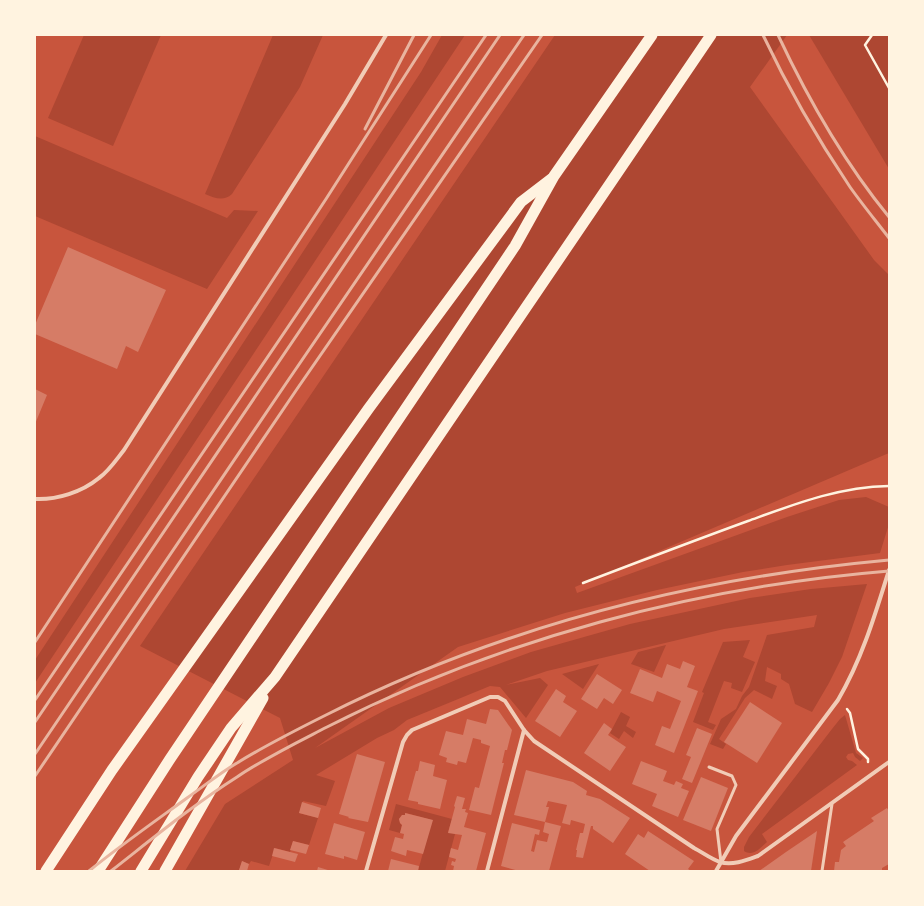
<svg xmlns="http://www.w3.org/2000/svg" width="924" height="906" viewBox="0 0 924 906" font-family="Quicksand,sans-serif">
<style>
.green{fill:#ae4732}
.building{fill:#d67c66}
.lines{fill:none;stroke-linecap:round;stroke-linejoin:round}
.path{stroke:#fff3e0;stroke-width:2.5}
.service{stroke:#f1ccb7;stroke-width:3}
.minor{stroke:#f1ccb7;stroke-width:4}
.trunk{stroke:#fff3e0;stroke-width:11}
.rail{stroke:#e9b49f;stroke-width:3}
</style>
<rect width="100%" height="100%" fill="#c8553d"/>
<g class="green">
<path d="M84,35H161L113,146L48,118Z"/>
<path d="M273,35H323L300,87L232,194C223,202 215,198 205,194Z"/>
<path d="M442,35H465L35,683V660L421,72Z"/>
<path d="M555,35H787L750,87L874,260L889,275V453L575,587L577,593L787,517L839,500L866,497L889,507V524L880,553L787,565L743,572L657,590L565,613L458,647L315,748L389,708L463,677L531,652L630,624L750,598L811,589L867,584L842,657L829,683L812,712L795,704L789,684L781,679V674L767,667L765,681L777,686L772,699L754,690L745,698L719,739L726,744L723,749L710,744L721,719L736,709L742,696L749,687L767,635L814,627L817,615L724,629L547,671L506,685L540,678L548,685L526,718L500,687L490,686L407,720L394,730L377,738L316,775L335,781L326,806L303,801L299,813L318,818L309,845L293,841L290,852L275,848L269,866L251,861L249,864L242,861L239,871H185L225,804L293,760L280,718L140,646Z"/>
<path d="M809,35H889V169Z"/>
<path d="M35,136L227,218L234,210L258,211L207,289L35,216Z"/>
<path d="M750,640L743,657L755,662L742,692L731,688L732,683L724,681L708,722L716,725L713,730L693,722L704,693L702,692L723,642Z"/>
<path d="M666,645L654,672L631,664L638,652Z"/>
<path d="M599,664L583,689L562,674Z"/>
<path d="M621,712L630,717L626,726L636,732L633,738L624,731L619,739L610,733Z"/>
<path d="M845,715L856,753L863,758L860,761L855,757L853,753L848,754L846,757L848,760L852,761L857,765L762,834L767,842C760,848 753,857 744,851V847L749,837L832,729L840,719Z"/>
<path d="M396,804L452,819L448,832L455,834L445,871H418L432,820L406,813L405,815H402L399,819L400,823L402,825L400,833L389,830Z"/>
</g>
<g class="building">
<path d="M68,247L166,290L138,352L126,346L117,369L35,334V325Z"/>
<path d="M35,389L47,395L35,424Z"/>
<path d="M683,661L695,666L687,687L698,691L674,753L655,745L662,726L670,729L681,701L657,691L653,702L630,693L640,669L662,678L667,664L680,669Z"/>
<path d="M597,674L622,690L613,704L604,698L597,709L581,699Z"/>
<path d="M556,689L566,696L563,702L577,711L560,737L535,721Z"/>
<path d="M750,702L782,723L757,763L724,742Z"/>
<path d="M490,709L498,710L512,730L507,750H505L502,763H504L491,815L469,810L475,787L479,788L490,746L481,743V740L473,738L466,763L458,761L457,765L446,762L447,758L439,755L446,731L463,735L467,719L486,724Z"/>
<path d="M604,723L612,729L608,735L626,747L610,771L584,753Z"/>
<path d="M697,728L712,734L692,783L682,779L691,757L686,755Z"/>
<path d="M357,754L385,762L368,822L348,818L349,817L339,814Z"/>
<path d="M420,761L435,765L433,776L447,780L440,809L418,804V802L408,800L416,771H418Z"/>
<path d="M641,761L667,771L663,781L674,785L676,781L683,784L681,788L689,791L678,817L652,806L657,794L632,784Z"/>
<path d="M526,770L573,782L587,791L586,795L600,799L630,818L613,843L593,829V826H591L583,858L576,857L577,850H576L580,833H583L585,824L571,820L570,825L562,823L567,805L548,801L546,807H549L545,822L514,815Z"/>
<path d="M701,777L728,788L711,831L683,820Z"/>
<path d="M457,796L465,798L462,809H466L465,812L468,813L464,827L486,833L476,871H453L454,866L451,865L452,861L455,862L456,859L449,857L451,848L458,850L462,835L448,833L455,807L454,806Z"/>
<path d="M302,802L321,808L318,818L299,813Z"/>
<path d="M887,808L889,811V864L882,868V871H834L835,862H839L841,850L846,846L843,842L874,821L871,818Z"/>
<path d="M405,813L433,820L423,854L407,850L406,856L391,851L395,837L403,839L404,834L400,833L402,825L400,823L399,819L402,815H405Z"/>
<path d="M545,822L561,826L549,871H519L501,866L512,823L540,830L539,835L535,834L531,851L534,852L537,840L547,842L549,834L543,832Z"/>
<path d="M334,823L365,832L357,860L344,856V859L325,854Z"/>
<path d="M648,831L694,861L688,869L691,871H650L625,854L638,834L644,838Z"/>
<path d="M817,831L811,871H759L786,852Z"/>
<path d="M293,841L309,845L306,854L290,850Z"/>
<path d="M274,848L298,854L295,862L272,856Z"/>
<path d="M391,859L419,866L418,871H388Z"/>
<path d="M242,861L249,864L247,871L239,870Z"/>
<path d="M318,867L331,871H317Z"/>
</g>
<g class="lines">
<g class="path">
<path d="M872,35L865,45L889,88"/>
<path d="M583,583C638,562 693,541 748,521C795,504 838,487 889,486"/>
<path d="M847,709L850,713L858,749L868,759V762"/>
</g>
<g class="service">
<path d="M709,767L732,776L736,785L717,829L721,862"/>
<path d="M822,871L832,804"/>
</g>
<g class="minor">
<path d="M35,499C57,500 82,492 99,478C109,471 116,460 124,450L345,104L386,35"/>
<path d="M366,871L403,742L407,735L412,730L490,697H498L505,701L524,730"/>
<path d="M487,871L524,730L534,741L694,848C702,852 711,859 720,862C732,866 747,860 758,856L889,762"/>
<path d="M716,871L736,836L838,700C862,659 875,615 889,570"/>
</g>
<g class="trunk">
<path d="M46,871L112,770L369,408L521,202L551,179"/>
<path d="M98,871L170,759L515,246L554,176L652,35"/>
<path d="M141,871L198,777L231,728L275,677L711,35"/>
<path d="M165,871L263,698"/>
</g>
<g class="rail">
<path d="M763,35C788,88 817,138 850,187C862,204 876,221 889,238"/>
<path d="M778,35C808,99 844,162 889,217"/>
<path d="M365,129L414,35"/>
<path d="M35,642L326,199L431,35"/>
<path d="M35,700L486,35"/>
<path d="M35,722L500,35"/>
<path d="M35,754L287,382L524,35"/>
<path d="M35,776L297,389L542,35"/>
<path d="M89,871C121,845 154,822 187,798C204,786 220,773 237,763C266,745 296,730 326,715C502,626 694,578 889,560"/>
<path d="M111,871C152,839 193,805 237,777C265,758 296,743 327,727C500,639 695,587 889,571"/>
</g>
</g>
<rect width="924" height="906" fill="none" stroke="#fff3e0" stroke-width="72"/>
</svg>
